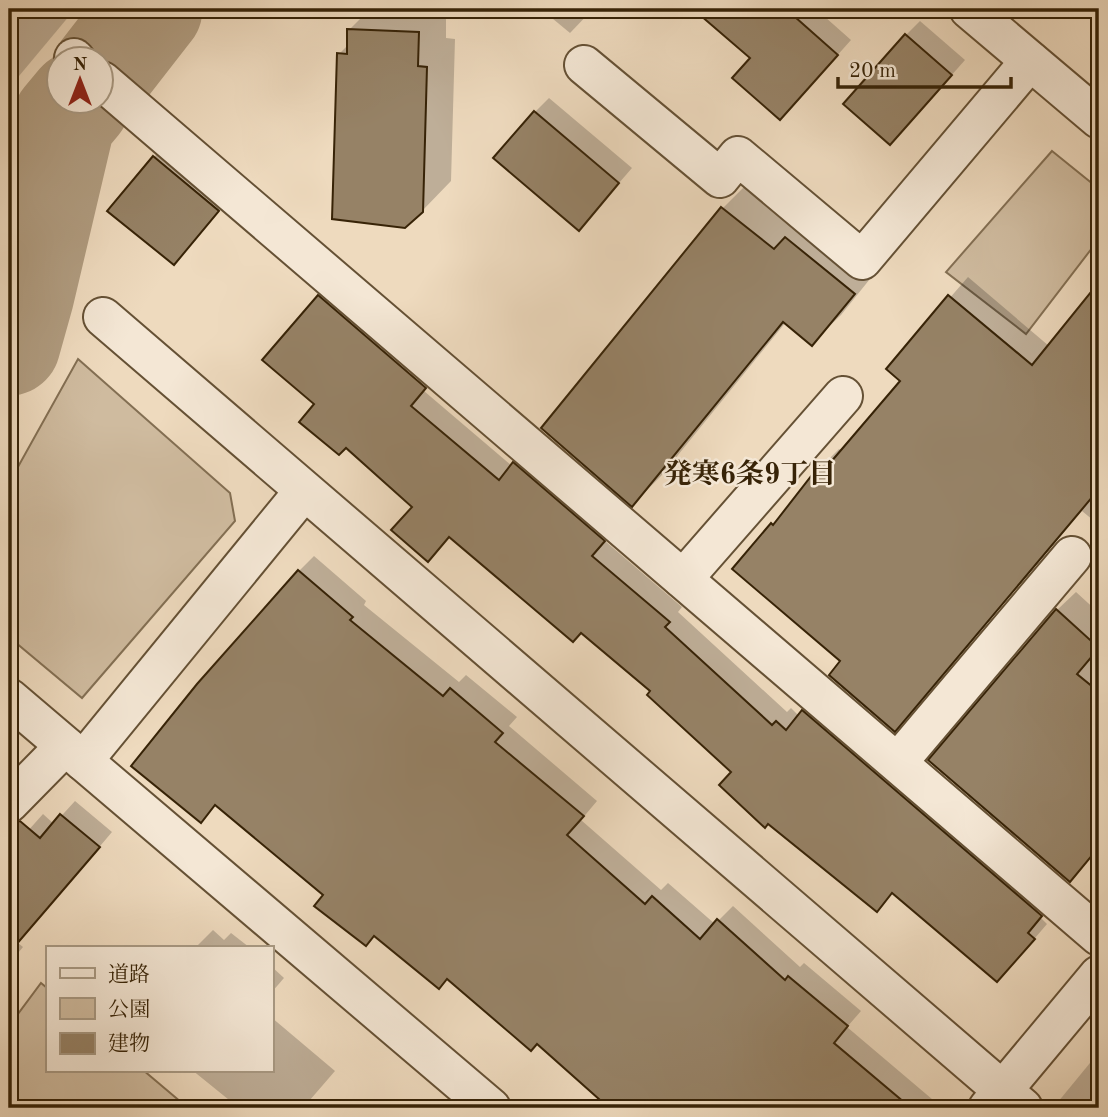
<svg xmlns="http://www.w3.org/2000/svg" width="1108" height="1117" viewBox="0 0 1108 1117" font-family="'Old Standard TT','Noto Serif JP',serif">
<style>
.green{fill:#cfbb9f;stroke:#836f53;stroke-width:2}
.shadow{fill:#0003}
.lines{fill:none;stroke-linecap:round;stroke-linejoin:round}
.river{stroke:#b09c80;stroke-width:103}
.building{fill:#968266;stroke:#372307;stroke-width:2}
.minor-casing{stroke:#655135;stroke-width:42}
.minor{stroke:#f4e7d5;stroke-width:38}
.labels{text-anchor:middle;stroke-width:5;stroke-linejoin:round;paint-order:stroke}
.neighbourhood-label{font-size:28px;font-weight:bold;fill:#372307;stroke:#f4e7d5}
</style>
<rect width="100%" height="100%" fill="#eedabe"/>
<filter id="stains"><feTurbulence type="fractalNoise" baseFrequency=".00286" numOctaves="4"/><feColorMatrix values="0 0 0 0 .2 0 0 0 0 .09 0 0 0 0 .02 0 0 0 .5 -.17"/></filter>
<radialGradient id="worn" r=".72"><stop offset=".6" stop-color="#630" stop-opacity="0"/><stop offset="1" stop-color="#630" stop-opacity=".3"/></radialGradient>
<g class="green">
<path d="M1052,151L1099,189V239L1026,334L946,272Z"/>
<path d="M78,359L230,493L235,521L82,698L9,637V483Z"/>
<path d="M41,983L47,988V1070H143L188,1108H9V1026Z"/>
</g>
<g class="shadow">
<path d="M9,9H75L9,88Z"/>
<path d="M370,9H446V38L455,39L451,181L422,211L339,54L349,44V30Z"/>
<path d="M541,9H593L570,33Z"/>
<path d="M696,9H816L851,40L794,104L752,58Z"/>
<path d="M920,21L965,60L904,129L906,35Z"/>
<path d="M549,98L632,168L579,229L535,112Z"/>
<path d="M168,143L232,196L174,262L154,157Z"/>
<path d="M751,180L882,264L841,315L812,343L786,322L661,476L632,505L543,428L723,208Z"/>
<path d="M968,277L1049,346L1099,285V525L1082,511L913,711L895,730L843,660L734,569L821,467L839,449L842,451L902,380L888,369Z"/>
<path d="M333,282L439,373L424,391L512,466L528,449L617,526L605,541L682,607L678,612L787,712L791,708L799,716L817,697L1055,901L1041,918L1047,924L1011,966L894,892L877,909L652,691L581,632L451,536L428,560L414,507L316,404L319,296Z"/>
<path d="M314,556L366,601L364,605L459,682L466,675L517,717L509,726L597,801L581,820L661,890L668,883L715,924L733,906L800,967L804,963L861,1011L847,1027L939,1105L936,1108H612L537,1042L325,895L217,804L200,821L299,571Z"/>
<path d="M1076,592L1099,613V848L1070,880L930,760L1057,610Z"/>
<path d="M75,801L112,832L18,943L23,947L9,964V852L43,814L54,824Z"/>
<path d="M213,930L224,940L231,933L249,947H196Z"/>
<path d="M271,966L284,978L271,993Z"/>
<path d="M271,1017L335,1071L303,1108H239L192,1070H271Z"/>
<path d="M1099,1052V1108H1053Z"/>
</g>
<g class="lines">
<g class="river">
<path d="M102,72L151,9"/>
<path d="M9,344L23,294L64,120L79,102"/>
</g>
</g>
<g class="building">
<path d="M693,9H786L838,55L780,120L732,78L750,58Z"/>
<path d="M347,29L419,32L418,66L427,67L423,212L405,228L332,219L337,53L347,54Z"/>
<path d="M905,34L952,75L890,145L843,104Z"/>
<path d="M534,111L619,183L579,231L493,158Z"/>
<path d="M153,156L219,211L174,265L107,211Z"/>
<path d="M721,207L774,249L785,237L855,294L812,346L783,322L632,507L541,428Z"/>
<path d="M1099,282V489L895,732L829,675L840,661L732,569L771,523L773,525L819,466L824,470L900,381L886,369L948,295L1032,365Z"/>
<path d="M318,295L426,388L411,406L499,480L513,462L605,541L592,556L670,622L665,627L772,725L776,721L786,730L802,710L1042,916L1028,933L1035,939L997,982L892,893L877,912L768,824L765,828L719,785L731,772L647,695L650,691L581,633L573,642L449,537L428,562L391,530L412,507L346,448L339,455L299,422L314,404L262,360Z"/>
<path d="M298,570L353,617L350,620L443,696L450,688L503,733L495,742L584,816L567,835L645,904L652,896L700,939L717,919L785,980L788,976L848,1026L834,1043L911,1108H609L537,1044L531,1051L447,979L439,989L374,936L366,946L314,906L323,895L215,805L201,823L131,766L197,684Z"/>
<path d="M1056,609L1099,648L1077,674L1099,692V847L1070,882L928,760Z"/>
<path d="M60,814L100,847L9,953V824L20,821L40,838Z"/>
</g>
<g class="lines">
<g class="minor-casing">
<g id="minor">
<path d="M969,9L1099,119"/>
<path d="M74,58L76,60"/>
<path d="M584,65L720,178L738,156L862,260L1030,61"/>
<path d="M102,81L1099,936"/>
<path d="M103,317L1023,1108"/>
<path d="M683,579L843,396"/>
<path d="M9,698L491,1108"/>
<path d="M83,761L304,491"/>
<path d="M898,762L1072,556"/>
<path d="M9,803L65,746"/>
<path d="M988,1108L1099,975"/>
</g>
</g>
<use href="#minor" class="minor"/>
</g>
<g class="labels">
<g class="neighbourhood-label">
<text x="750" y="483">発寒6条9丁目</text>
</g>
</g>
<rect width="1108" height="1117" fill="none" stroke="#eedabe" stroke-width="35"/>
<rect x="10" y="10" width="1087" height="1096" fill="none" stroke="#372307" stroke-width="3.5"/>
<rect x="18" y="18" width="1073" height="1082" fill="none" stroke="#372307" stroke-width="2"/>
<rect x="46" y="946" width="228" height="126" fill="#f4e7d5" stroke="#a89983" stroke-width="2"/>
<rect x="60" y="968" width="35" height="10" fill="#f4e7d5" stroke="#a89983" stroke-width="2"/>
<text x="108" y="981" font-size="21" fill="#372307">道路</text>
<rect x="60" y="998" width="35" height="21" fill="#cfbb9f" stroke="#a89983" stroke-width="2"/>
<text x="108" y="1016" font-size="21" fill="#372307">公園</text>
<rect x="60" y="1033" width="35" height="21" fill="#968266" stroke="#a89983" stroke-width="2"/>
<text x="108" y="1050" font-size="21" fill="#372307">建物</text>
<g transform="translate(80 80)"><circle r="33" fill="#f4e7d5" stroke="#a89983" stroke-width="2"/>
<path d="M0-5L12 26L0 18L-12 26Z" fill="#8f2418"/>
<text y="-10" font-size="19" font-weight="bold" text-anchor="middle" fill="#372307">N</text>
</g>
<path d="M838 77v10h173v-10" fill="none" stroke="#372307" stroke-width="3.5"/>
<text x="849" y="77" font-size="21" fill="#372307" stroke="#f4e7d5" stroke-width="5" paint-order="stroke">20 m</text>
<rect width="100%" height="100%" filter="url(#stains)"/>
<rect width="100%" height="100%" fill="url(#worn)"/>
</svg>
